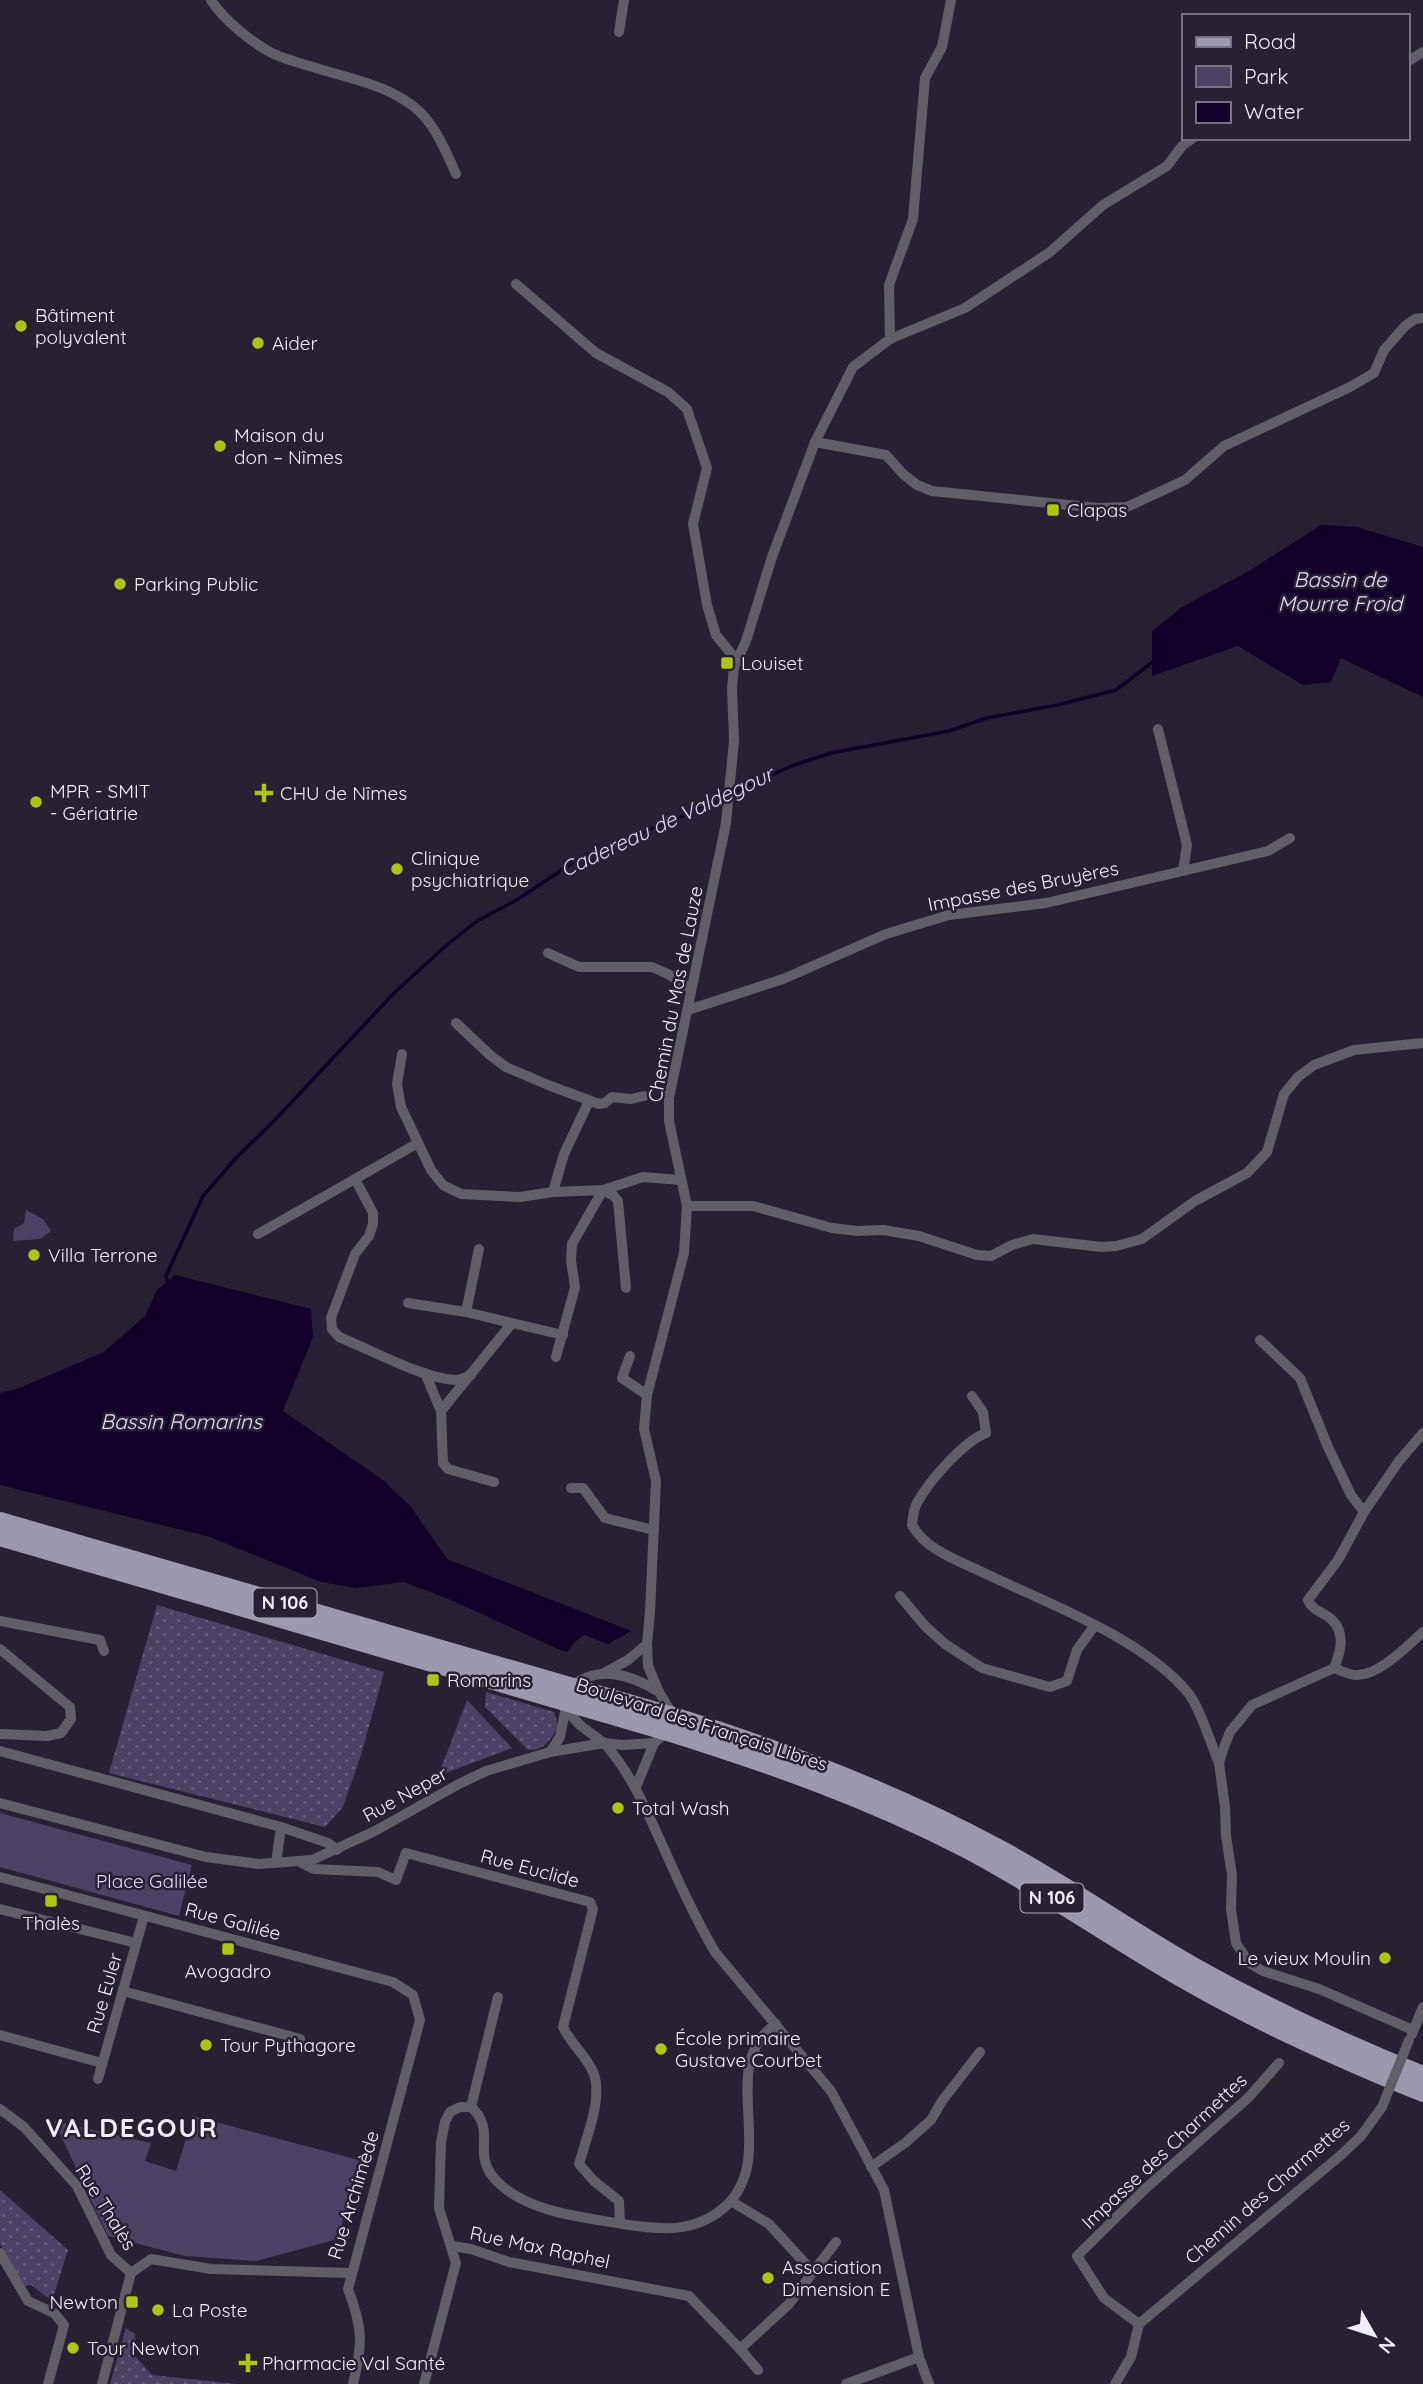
<svg xmlns="http://www.w3.org/2000/svg" width="1423" height="2384" viewBox="0 0 1423 2384" font-family="Quicksand,sans-serif">
<style>
.grass{fill:url(#grass-dots)}
.green{fill:#4e4166}
.water{fill:#12002a}
.lines{fill:none;stroke-linecap:round;stroke-linejoin:round}
.stream{stroke:#12002a;stroke-width:3.5}
.street{stroke:#615e68;stroke-width:10}
.primary{stroke:#9d98ab;stroke-width:18}
.street-bridge{stroke:#615e68;stroke-width:10}
.poi-dot{fill:#acc613;stroke:#272133;stroke-width:2.5}
.labels{text-anchor:middle;stroke-width:5;stroke-linejoin:round;paint-order:stroke}
.shield{fill:#272133;stroke:#b4b0be;stroke-width:2}
.shield-label{font-size:18px;font-weight:bold;fill:#f1edf9}
.poi-label{font-size:19px;fill:#f1edf9;stroke:#272133;text-anchor:start}
.street-label{font-size:19px;fill:#f1edf9;stroke:#272133}
.park-label{font-size:19px;fill:#e1d7f9;stroke:#272133}
.water-label{font-size:21px;font-style:italic;fill:#e2d8fa;stroke:#272133}
.district-label{font-size:26px;font-weight:bold;letter-spacing:2px;fill:#f1edf9;stroke:#272133}
</style>
<defs>
<pattern id="grass-dots" width="8" height="8" patternUnits="userSpaceOnUse" patternTransform="scale(1.75)"><rect width="8" height="8" fill="#4e4166"/><path d="M2 2h.1M6 6h.1" fill="none" stroke="#685d7d" stroke-width="1.8" stroke-linecap="round"/></pattern>
</defs>
<rect width="100%" height="100%" fill="#272133"/>
<g class="grass">
<path d="M157,1605L384,1672L361,1755L343,1807L325,1827L109,1773Z"/>
<path d="M486,1692L554,1712L558,1726C552,1739 544,1751 528,1750L485,1707Z"/>
<path d="M467,1700L512,1748L438,1776Z"/>
<path d="M0,2190L68,2250L52,2301L31,2285L25,2286L0,2244Z"/>
<path d="M126,2328L135,2334L136,2357L152,2375L237,2384H110Z"/>
</g>
<g class="green">
<path d="M26,1210L43,1219L51,1231L40,1239L13,1241L14,1229L24,1223Z"/>
<path d="M0,1813L192,1865L179,1916L0,1867Z"/>
<path d="M193,2116L359,2160L338,2239L256,2261L185,2256L108,2236L54,2121L151,2143L145,2161L176,2171Z"/>
</g>
<g class="water">
<path d="M1321,525L1357,527L1423,547V697L1341,658L1331,682L1303,685L1238,646L1152,676V631L1182,607L1249,571Z"/>
<path d="M175,1275L311,1309L313,1337L283,1411L384,1481L411,1507L447,1559L631,1631L608,1644L584,1635L575,1642L567,1652L558,1649L451,1600L404,1582L356,1588L321,1582L210,1537L0,1485V1393L17,1389L104,1352L145,1316L157,1290Z"/>
</g>
<g class="lines">
<path class="stream" d="M169,1286L166,1276L203,1196L236,1158L272,1123L395,992L448,944L477,921L515,901L583,856L688,814L791,766L831,753L949,731L987,718L1057,705L1116,690L1154,661"/>
<g class="street">
<path d="M211,0C223,19 252,43 272,53C284,59 299,63 313,67C350,79 392,85 421,113C437,129 447,154 456,174"/>
<path d="M619,32L624,0"/>
<path d="M1407,62L1423,52"/>
<path d="M516,284L596,353L668,392L687,409L707,468L693,524L707,605L716,635L737,661"/>
<path d="M890,339L889,285L913,219L925,78L942,47L951,0"/>
<path d="M815,442L886,455L903,474L917,485L932,491L1098,508L1127,507L1185,480L1224,446L1350,387L1374,373L1384,350L1405,326L1415,319L1423,318"/>
<path d="M1158,729L1187,845L1183,871"/>
<path d="M548,953L579,967H652L668,974L691,989"/>
<path d="M688,1010L783,979L886,934L949,915L1046,903L1268,851L1290,838"/>
<path d="M456,1023L490,1055L506,1067L548,1085L599,1104L605,1103L612,1097L631,1099L644,1096"/>
<path d="M402,1054L397,1084L401,1107L431,1170L443,1185L461,1194L520,1197L553,1192L603,1190L643,1177L681,1180"/>
<path d="M418,1143L355,1179L373,1213V1224L369,1236L355,1254L331,1318L332,1329L339,1337C371,1350 422,1378 455,1380C461,1380 465,1378 471,1375"/>
<path d="M553,1192L564,1154L589,1101"/>
<path d="M687,1206H753L832,1228L857,1231L883,1230L919,1236L977,1255L991,1256L1012,1245L1033,1239L1101,1247L1116,1246L1142,1239L1195,1201L1247,1173L1267,1152L1284,1094L1298,1077L1314,1065L1354,1050L1423,1043"/>
<path d="M258,1234L355,1179"/>
<path d="M408,1303L466,1312L512,1323"/>
<path d="M466,1312L479,1249"/>
<path d="M1260,1340L1300,1378L1328,1447L1351,1495L1364,1512"/>
<path d="M630,1356L622,1378L647,1395"/>
<path d="M556,1357L575,1287L571,1260L572,1244L603,1190L614,1196L618,1201L626,1288"/>
<path d="M425,1373L441,1411L443,1463L448,1469L494,1482"/>
<path d="M972,1396L983,1412L986,1433C963,1442 929,1481 917,1503C913,1510 913,1517 912,1525C926,1550 957,1560 982,1572C1046,1603 1144,1638 1189,1694C1200,1708 1211,1744 1219,1763"/>
<path d="M441,1411L512,1323L563,1335"/>
<path d="M571,1488H583L605,1518L654,1530"/>
<path d="M900,1596L925,1626L945,1644L982,1668L1050,1687L1067,1681L1077,1650L1095,1625"/>
<path d="M0,1621L100,1640L104,1651"/>
<path d="M0,1649L70,1707L71,1719L61,1733L47,1736L0,1734"/>
<path d="M1334,1668C1341,1671 1349,1675 1356,1675C1379,1676 1407,1646 1423,1632"/>
<path d="M606,1672L628,1660L647,1644"/>
<path d="M569,1688C598,1664 630,1674 659,1692"/>
<path d="M567,1711L581,1726L604,1743L623,1745L654,1743L669,1730"/>
<path d="M673,1715L659,1692L648,1666L647,1644L650,1612L656,1481L644,1429L647,1395L684,1253L687,1206L669,1121V1098L726,823L734,741L732,688L734,667L746,641L772,557L815,442L853,367L890,339L965,308L1050,252L1103,205L1167,166L1182,146L1193,138"/>
<path d="M604,1743C630,1772 644,1805 660,1840C677,1878 694,1916 715,1952L831,2091L884,2190L919,2357L929,2384"/>
<path d="M0,1751L281,1827L328,1843L337,1850"/>
<path d="M550,1752L560,1737L566,1707"/>
<path d="M636,1787L654,1743"/>
<path d="M0,1803L206,1857L259,1864L312,1860L375,1831L457,1785L486,1771L550,1752L604,1743"/>
<path d="M298,1861L314,1869L378,1872L396,1880L406,1853L590,1902L593,1909L563,2027C570,2042 583,2053 591,2068C606,2092 586,2138 579,2164L594,2181L619,2201L620,2223"/>
<path d="M276,1863L281,1827"/>
<path d="M0,1877L393,1982L413,1995L420,2020L348,2289C363,2328 363,2344 353,2384"/>
<path d="M0,1909L136,1943"/>
<path d="M123,1991L300,2039"/>
<path d="M1413,2030L1319,1989L1263,1971L1249,1963L1236,1943L1231,1909L1232,1875L1226,1836L1225,1807L1219,1763L1223,1750L1230,1732L1252,1705L1334,1668C1340,1653 1346,1635 1333,1621C1325,1612 1313,1612 1308,1600L1338,1560L1364,1512L1399,1461L1423,1433"/>
<path d="M1412,2034L1423,2007"/>
<path d="M0,2035L102,2063"/>
<path d="M98,2079L144,1916"/>
<path d="M471,2107L498,1997"/>
<path d="M0,2109L24,2127L77,2186L111,2255L131,2273"/>
<path d="M871,2167L905,2143L931,2120L942,2101L980,2052"/>
<path d="M452,2246L471,2249L509,2262L689,2296L740,2349L789,2304L813,2272L769,2224L731,2201"/>
<path d="M0,2253L28,2301L54,2313L64,2325L48,2384"/>
<path d="M813,2272L836,2242"/>
<path d="M131,2273L151,2259L211,2269L350,2273"/>
<path d="M1139,2324L1104,2298L1077,2256L1145,2189L1248,2098L1279,2063"/>
<path d="M740,2349L758,2370"/>
<path d="M102,2384L131,2273"/>
<path d="M424,2384L456,2263L439,2208L441,2142L445,2122L450,2112L460,2107H471C500,2133 466,2156 502,2186C533,2213 583,2217 622,2224C661,2230 696,2234 727,2205C779,2154 715,2066 776,2024"/>
<path d="M846,2384L919,2357"/>
<path d="M1115,2384L1131,2357L1139,2324L1341,2155L1361,2136L1382,2107"/>
</g>
<g class="primary">
<path d="M0,1521L673,1716C787,1751 897,1793 1002,1850C1069,1886 1131,1931 1197,1968C1270,2009 1346,2044 1423,2075"/>
<path d="M0,1537L668,1732C770,1764 869,1799 964,1848C1041,1888 1112,1939 1188,1982C1263,2025 1342,2060 1423,2093"/>
</g>
<path class="street-bridge" d="M1382,2107L1409,2040"/>
</g>
<g class="poi-dot">
<circle cx="21" cy="326" r="7"/>
<circle cx="258" cy="343" r="7"/>
<circle cx="220" cy="446" r="7"/>
<rect x="1046" y="503" width="14" height="14" rx="3.5"/>
<circle cx="120" cy="584" r="7"/>
<rect x="720" y="656" width="14" height="14" rx="3.5"/>
<path d="M260.5 782.5h7v7h7v7h-7v7h-7v-7h-7v-7h7z"/>
<circle cx="36" cy="802" r="7"/>
<circle cx="397" cy="869" r="7"/>
<circle cx="34" cy="1255" r="7"/>
<rect x="426" y="1673" width="14" height="14" rx="3.5"/>
<circle cx="618" cy="1808" r="7"/>
<rect x="44" y="1894" width="14" height="14" rx="3.5"/>
<rect x="221" y="1942" width="14" height="14" rx="3.5"/>
<circle cx="1385" cy="1958" r="7"/>
<circle cx="206" cy="2045" r="7"/>
<circle cx="661" cy="2049" r="7"/>
<circle cx="768" cy="2278" r="7"/>
<rect x="125" y="2295" width="14" height="14" rx="3.5"/>
<circle cx="158" cy="2310" r="7"/>
<circle cx="73" cy="2348" r="7"/>
<path d="M244.5 2352.5h7v7h7v7h-7v7h-7v-7h-7v-7h7z"/>
</g>
<g class="labels">
<g class="shield">
<rect x="253.5" y="1588.5" width="63" height="29" rx="5"/>
<rect x="1020.5" y="1883.5" width="63" height="29" rx="5"/>
</g>
<g class="shield-label">
<text x="285" y="1609">N 106</text>
<text x="1052" y="1904">N 106</text>
</g>
<g class="poi-label">
<text x="35" y="322">Bâtiment<tspan x="35" dy="22">polyvalent</tspan></text>
<text x="272" y="350">Aider</text>
<text x="234" y="442">Maison du<tspan x="234" dy="22">don – Nîmes</tspan></text>
<text x="1067" y="517">Clapas</text>
<text x="134" y="591">Parking Public</text>
<text x="741" y="670">Louiset</text>
<text x="50" y="798">MPR - SMIT<tspan x="50" dy="22">- Gériatrie</tspan></text>
<text x="280" y="800">CHU de Nîmes</text>
<text x="411" y="865">Clinique<tspan x="411" dy="22">psychiatrique</tspan></text>
<text x="48" y="1262">Villa Terrone</text>
<text x="447" y="1687">Romarins</text>
<text x="632" y="1815">Total Wash</text>
<text x="51" y="1930" text-anchor="middle">Thalès</text>
<text x="1371" y="1965" text-anchor="end">Le vieux Moulin</text>
<text x="228" y="1978" text-anchor="middle">Avogadro</text>
<text x="675" y="2045">École primaire<tspan x="675" dy="22">Gustave Courbet</tspan></text>
<text x="220" y="2052">Tour Pythagore</text>
<text x="782" y="2274">Association<tspan x="782" dy="22">Dimension E</tspan></text>
<text x="118" y="2309" text-anchor="end">Newton</text>
<text x="172" y="2317">La Poste</text>
<text x="87" y="2355">Tour Newton</text>
<text x="262" y="2370">Pharmacie Val Santé</text>
</g>
<g class="street-label">
<text transform="translate(1023 886) rotate(-11)" y="7">Impasse des Bruyères</text>
<text transform="translate(675 994) rotate(-79)" y="7">Chemin du Mas de Lauze</text>
<text transform="translate(702 1724) rotate(18)" y="7">Boulevard des Français Libres</text>
<text transform="translate(405 1794) rotate(-29)" y="7">Rue Neper</text>
<text transform="translate(530 1868) rotate(15)" y="7">Rue Euclide</text>
<text transform="translate(233 1921) rotate(15)" y="7">Rue Galilée</text>
<text transform="translate(104 1993) rotate(-74)" y="7">Rue Euler</text>
<text transform="translate(1164 2151) rotate(-43)" y="7">Impasse des Charmettes</text>
<text transform="translate(1267 2191) rotate(-41)" y="7">Chemin des Charmettes</text>
<text transform="translate(353 2195) rotate(-73)" y="7">Rue Archimède</text>
<text transform="translate(106 2207) rotate(58)" y="7">Rue Thalès</text>
<text transform="translate(540 2247) rotate(12)" y="7">Rue Max Raphel</text>
</g>
<g class="park-label">
<text x="152" y="1888">Place Galilée</text>
</g>
<g class="water-label">
<text x="1340" y="587">Bassin de<tspan x="1340" dy="24">Mourre Froid</tspan></text>
<text transform="translate(667 822) rotate(-25)" y="7">Cadereau de Valdegour</text>
<text x="181" y="1429">Bassin Romarins</text>
</g>
<g class="district-label">
<text x="132" y="2137">VALDEGOUR</text>
</g>
</g>
<rect x="1182" y="14" width="228" height="126" fill="#272133" stroke="#787382" stroke-width="2"/>
<rect x="1196" y="37" width="35" height="10" fill="#9d98ab" stroke="#787382" stroke-width="2"/>
<text x="1244" y="49" font-size="21" fill="#f1edf9">Road</text>
<rect x="1196" y="66" width="35" height="21" fill="#4e4166" stroke="#787382" stroke-width="2"/>
<text x="1244" y="84" font-size="21" fill="#f1edf9">Park</text>
<rect x="1196" y="102" width="35" height="21" fill="#12002a" stroke="#787382" stroke-width="2"/>
<text x="1244" y="119" font-size="21" fill="#f1edf9">Water</text>
<g transform="translate(1374 2335) rotate(129)" stroke="#272133" stroke-width="5" paint-order="stroke">
<path d="M0-5L12 26L0 18L-12 26Z" fill="#f1edf9"/>
<text y="-10" font-size="19" font-weight="bold" text-anchor="middle" fill="#f1edf9">N</text>
</g>
</svg>
